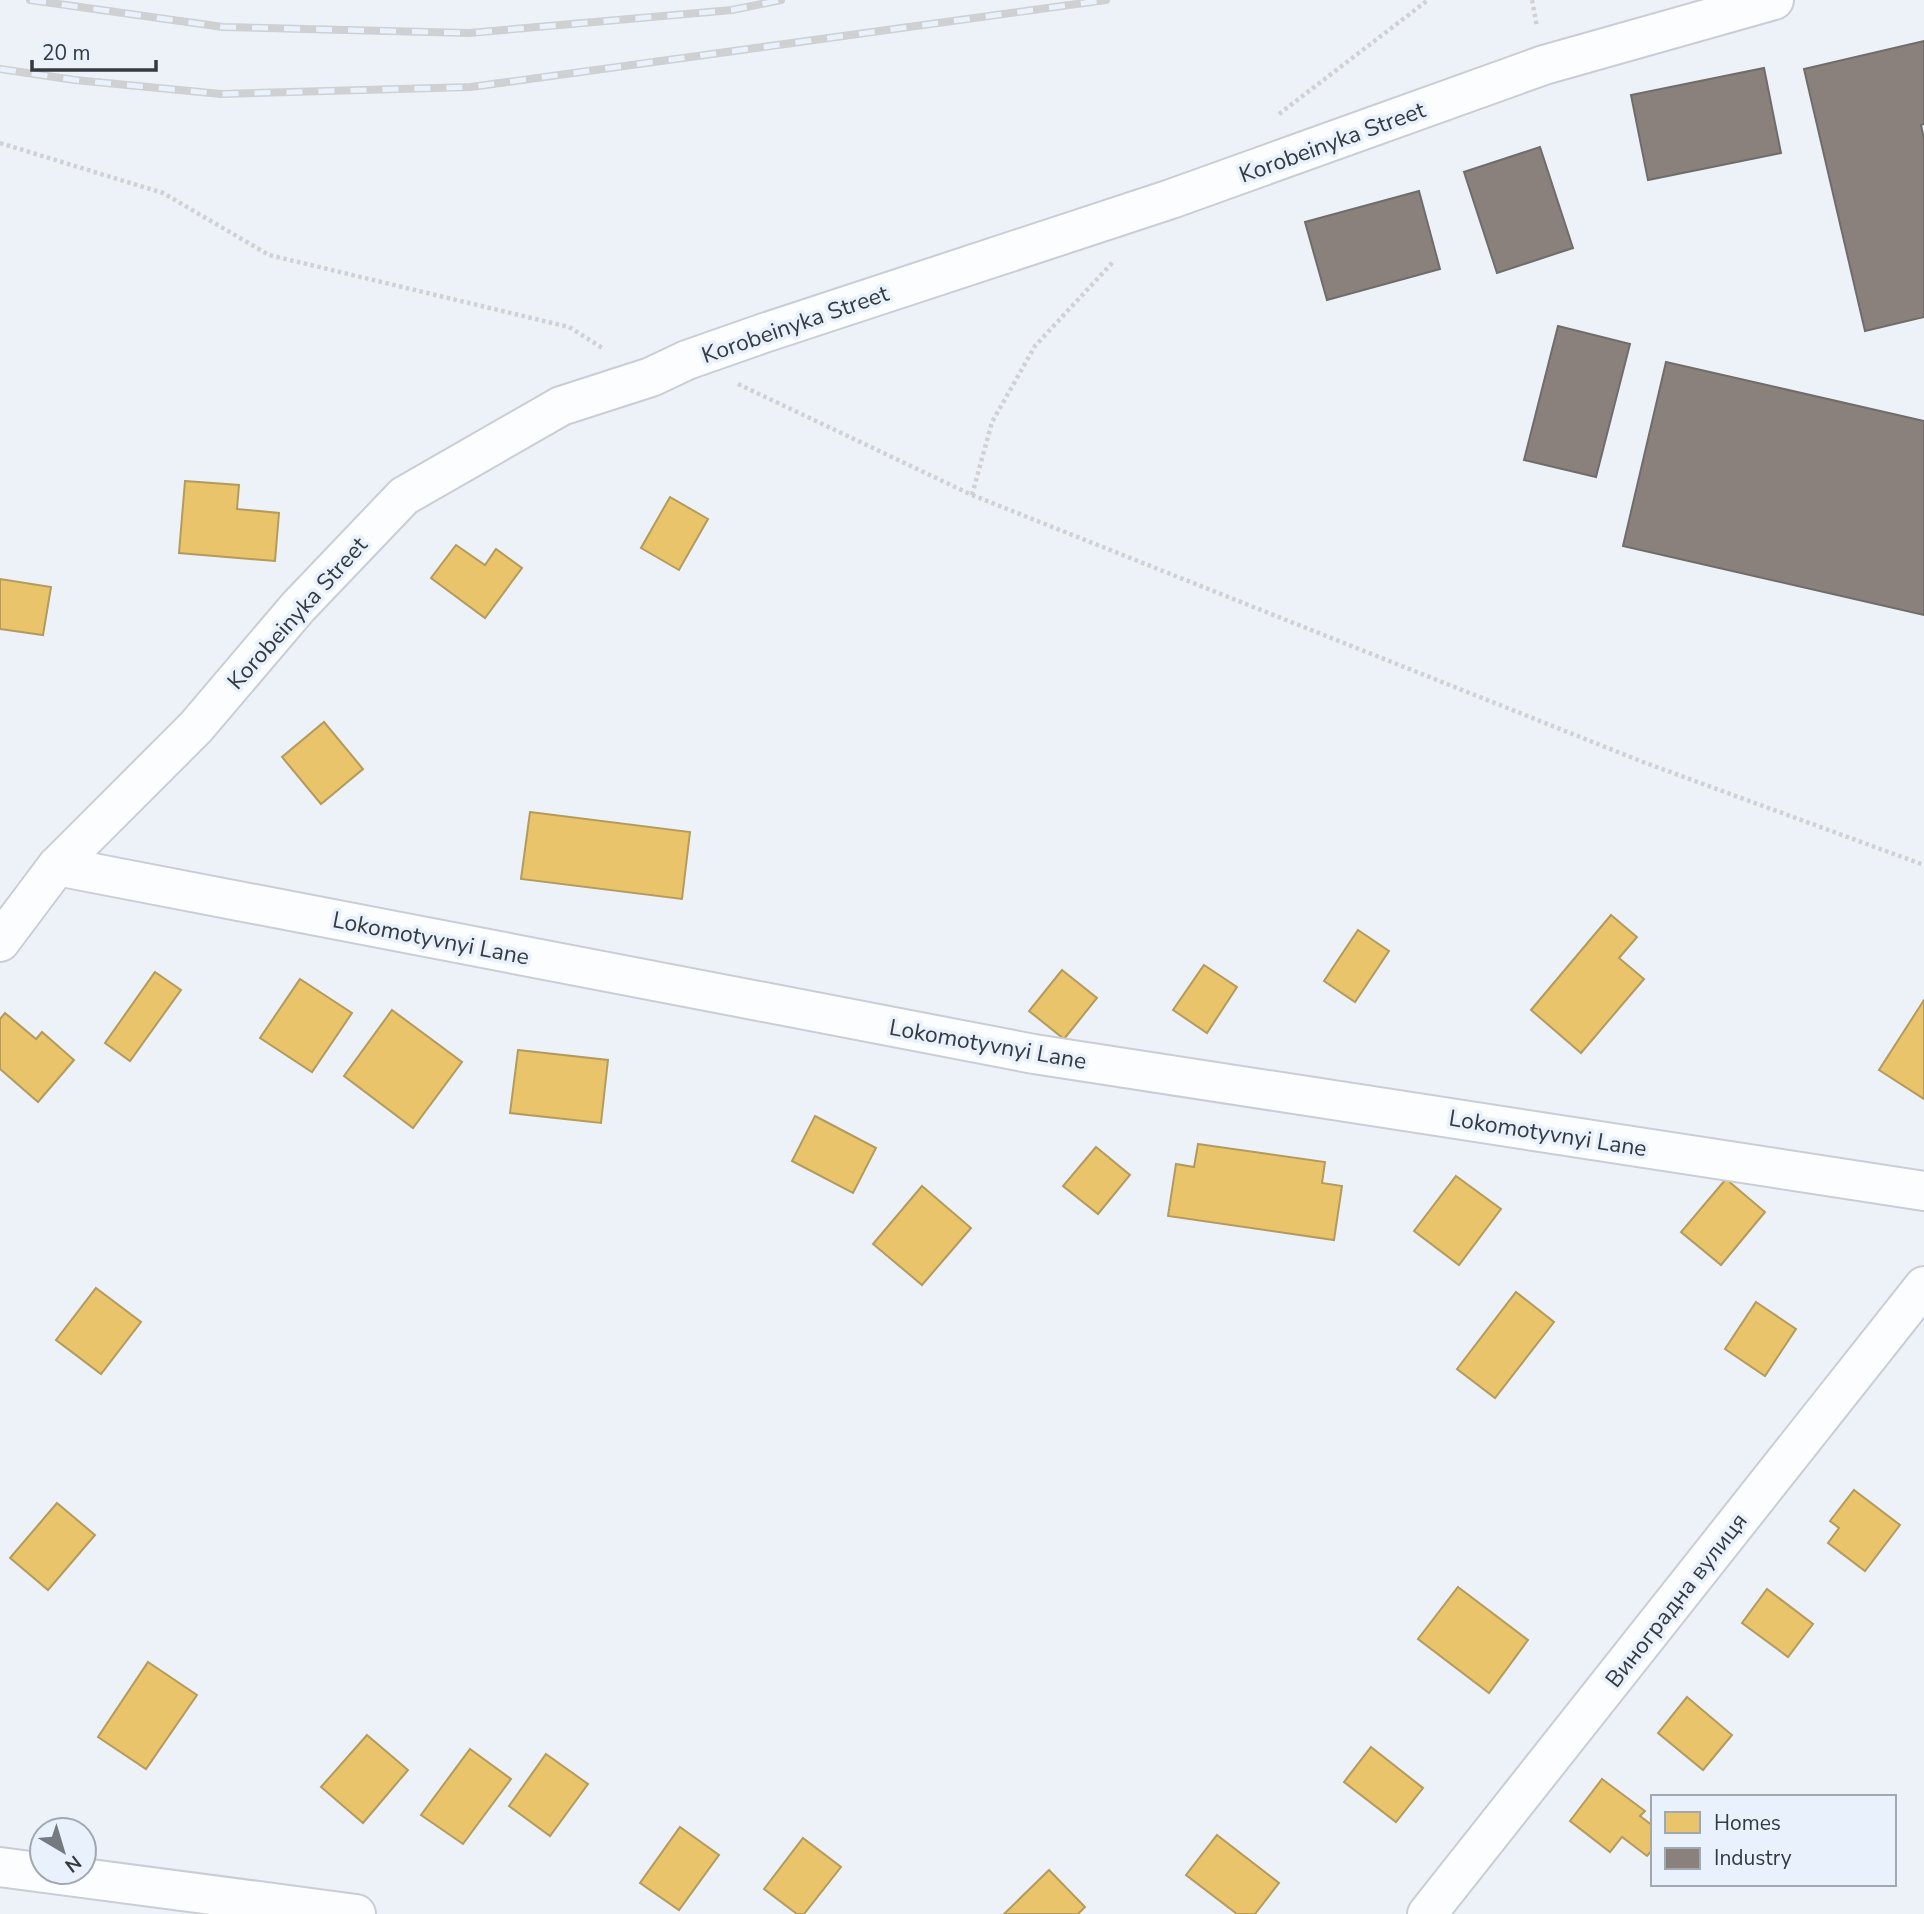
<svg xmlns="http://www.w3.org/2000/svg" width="1924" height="1914" viewBox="0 0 1924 1914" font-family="'Nunito Sans',sans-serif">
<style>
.homes{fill:#e9c46a;stroke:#b39b5d;stroke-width:2}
.industry{fill:#8a817c;stroke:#706c6a;stroke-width:2}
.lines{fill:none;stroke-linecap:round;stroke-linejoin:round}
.minor-casing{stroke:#c9ced4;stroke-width:42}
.tertiary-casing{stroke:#c9ced4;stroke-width:42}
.path{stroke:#cfd1d3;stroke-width:4.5;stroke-dasharray:3.5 3.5;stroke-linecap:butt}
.minor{stroke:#fcfdfe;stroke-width:38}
.tertiary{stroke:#fcfdfe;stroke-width:38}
.rail-casing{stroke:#ced0d2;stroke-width:8}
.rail{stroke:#e9f2fc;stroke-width:5;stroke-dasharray:16;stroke-linecap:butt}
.labels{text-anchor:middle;stroke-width:7;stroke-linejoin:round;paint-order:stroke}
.street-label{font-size:23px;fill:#343a40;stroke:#e9f2fc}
</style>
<rect width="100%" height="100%" fill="#edf2f8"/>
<g class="homes">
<path d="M185,481L239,485L237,509L279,513L275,561L179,553Z"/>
<path d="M670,497L708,519L679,570L641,548Z"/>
<path d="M456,545L485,565L496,549L522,568L485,618L431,578Z"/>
<path d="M0,579L51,587L43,635L0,629Z"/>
<path d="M324,722L363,769L321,804L282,757Z"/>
<path d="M530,812L690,832L682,899L521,879Z"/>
<path d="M1611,915L1637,937L1619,958L1644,979L1581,1053L1531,1010Z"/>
<path d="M1358,930L1389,951L1355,1002L1324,981Z"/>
<path d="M1204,965L1237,987L1207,1033L1173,1010Z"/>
<path d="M1062,970L1097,998L1064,1039L1029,1011Z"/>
<path d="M155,972L181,990L130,1061L105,1043Z"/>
<path d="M300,979L352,1013L312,1072L260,1038Z"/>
<path d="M1924,1000V1099L1879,1070Z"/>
<path d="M392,1010L462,1062L413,1128L344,1076Z"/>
<path d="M5,1013L36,1039L42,1032L74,1060L38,1102L0,1069V1019Z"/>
<path d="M518,1050L608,1060L601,1123L510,1113Z"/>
<path d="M815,1116L876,1148L853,1193L792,1161Z"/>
<path d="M1198,1144L1325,1162L1322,1183L1342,1186L1334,1240L1168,1216L1176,1164L1194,1167Z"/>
<path d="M1096,1147L1130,1175L1098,1214L1063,1186Z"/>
<path d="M1456,1176L1501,1209L1459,1265L1414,1231Z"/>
<path d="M1726,1179L1765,1212L1721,1265L1681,1232Z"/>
<path d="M922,1186L971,1228L922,1285L873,1244Z"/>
<path d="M96,1288L141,1322L101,1374L56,1340Z"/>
<path d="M1516,1292L1554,1322L1495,1398L1457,1369Z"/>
<path d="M1756,1302L1796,1329L1765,1376L1725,1349Z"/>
<path d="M1854,1490L1900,1525L1865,1571L1828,1543L1839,1528L1830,1521Z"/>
<path d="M57,1503L95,1535L48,1590L10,1558Z"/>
<path d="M1458,1587L1528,1640L1489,1693L1418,1639Z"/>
<path d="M1767,1589L1813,1624L1788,1657L1742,1623Z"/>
<path d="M148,1662L197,1695L146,1769L98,1737Z"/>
<path d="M1687,1697L1732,1735L1703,1770L1658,1733Z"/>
<path d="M367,1735L408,1770L363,1823L321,1787Z"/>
<path d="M1371,1747L1423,1788L1396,1822L1344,1782Z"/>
<path d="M470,1749L511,1779L463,1844L421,1815Z"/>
<path d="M546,1754L588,1784L550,1836L509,1806Z"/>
<path d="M1602,1779L1645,1811L1640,1816L1653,1826V1849L1647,1856L1622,1837L1610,1852L1570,1821Z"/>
<path d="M680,1827L719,1855L679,1910L640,1883Z"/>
<path d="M1217,1835L1279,1883L1255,1914H1237L1186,1875Z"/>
<path d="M803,1838L841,1867L804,1914H797L764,1889Z"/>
<path d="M1049,1870L1085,1907L1078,1914H1004Z"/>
</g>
<g class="industry">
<path d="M1924,41V124L1921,125L1924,139V317L1865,331L1804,69Z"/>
<path d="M1764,68L1781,153L1648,180L1631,95Z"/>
<path d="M1540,147L1573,248L1497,273L1464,172Z"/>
<path d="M1419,191L1440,269L1327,300L1305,222Z"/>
<path d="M1558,326L1630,344L1596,477L1524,460Z"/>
<path d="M1666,362L1924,421V615L1623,546Z"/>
</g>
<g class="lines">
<g class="minor-casing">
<g id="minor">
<path d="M57,866L1034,1054L1924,1191"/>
<path d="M0,942L57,866L196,727L298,607L404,496L561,406L651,377L687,360L764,333L1171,199L1544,65L1774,0"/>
<path d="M1427,1914L1924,1286"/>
</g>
</g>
<g class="tertiary-casing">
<path id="tertiary" d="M0,1867L356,1914"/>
</g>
<g class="path">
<path d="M1532,0L1537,27"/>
<path d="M1279,114L1428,0"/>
<path d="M0,143L163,193L269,255L569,327L604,349"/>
<path d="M738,384L972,495L1643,762L1924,865"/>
<path d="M972,495L992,422L1035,346L1113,262"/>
</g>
<use href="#minor" class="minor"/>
<use href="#tertiary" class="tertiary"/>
<g class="rail-casing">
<g id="rail">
<path d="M30,0L223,27L469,33L732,10L781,0"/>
<path d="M0,69L75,80L221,94L471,87L1106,0"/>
</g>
</g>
<use href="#rail" class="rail"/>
</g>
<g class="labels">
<g class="street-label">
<text transform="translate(1332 142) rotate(-20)" y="8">Korobeinyka Street</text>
<text transform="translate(795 324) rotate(-19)" y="8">Korobeinyka Street</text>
<text transform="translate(297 613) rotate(-48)" y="8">Korobeinyka Street</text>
<text transform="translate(431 938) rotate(11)" y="8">Lokomotyvnyi Lane</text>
<text transform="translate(988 1044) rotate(10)" y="8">Lokomotyvnyi Lane</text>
<text transform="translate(1548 1133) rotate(9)" y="8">Lokomotyvnyi Lane</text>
<text transform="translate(1676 1600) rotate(-52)" y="8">Виноградна вулиця</text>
</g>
</g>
<rect x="1651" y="1795" width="245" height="91" fill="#e9f2fc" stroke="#a1a8b1" stroke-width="2"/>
<rect x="1665" y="1812" width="35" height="21" fill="#e9c46a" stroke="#a1a8b1" stroke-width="2"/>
<text x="1714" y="1830" font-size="21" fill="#343a40">Homes</text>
<rect x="1665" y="1848" width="35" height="21" fill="#8a817c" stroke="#a1a8b1" stroke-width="2"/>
<text x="1714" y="1865" font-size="21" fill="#343a40">Industry</text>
<g transform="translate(63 1851) rotate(142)"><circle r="33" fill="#e9f2fc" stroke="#a1a8b1" stroke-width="2"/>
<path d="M0-5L12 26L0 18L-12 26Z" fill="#757a80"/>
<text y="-10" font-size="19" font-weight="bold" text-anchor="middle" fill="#343a40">N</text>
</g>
<path d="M32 60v10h124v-10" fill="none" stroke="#343a40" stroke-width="3.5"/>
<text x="42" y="60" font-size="21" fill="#343a40" stroke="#e9f2fc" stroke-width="5" paint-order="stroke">20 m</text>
</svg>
